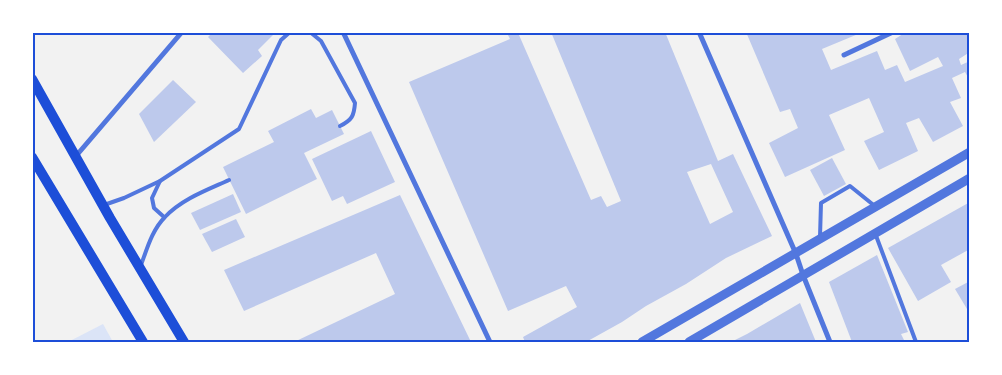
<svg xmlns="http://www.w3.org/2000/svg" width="1002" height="375" viewBox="0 0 1002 375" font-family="'IBM Plex Sans',sans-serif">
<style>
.green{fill:#dbe4f7}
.building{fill:#bdc9ec;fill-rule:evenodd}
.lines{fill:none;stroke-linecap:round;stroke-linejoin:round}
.service{stroke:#5277de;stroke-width:4}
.minor{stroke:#5277de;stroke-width:5}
.tertiary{stroke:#5277de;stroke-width:9}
.secondary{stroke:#1d4ed8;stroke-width:10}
.neatline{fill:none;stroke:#1d4ed8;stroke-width:2}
</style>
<rect width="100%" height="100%" fill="#f2f2f2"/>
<path class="green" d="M103,324L113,342H68Z"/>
<g class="building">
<path d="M213,32H276L258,50L262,56L243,73L208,37Z"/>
<path d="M551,32H665L718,161L733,154L772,236L726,258L686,284L646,306L622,322L586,342H525L523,337L577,307L566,286L508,311L409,82L510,39L507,33H525L519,35L591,200L601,196L607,207L621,201ZM711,164L733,212L710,224L687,172Z"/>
<path d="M746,32H863L822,49L831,70L877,51L885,70L897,65L905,82L943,66L938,57L910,71L895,39L906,32H970V52L959,59L961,65L970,61V81L965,72L952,78L961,98L950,102L963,126L933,142L919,118L906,123L918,151L879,170L864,141L884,132L869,98L829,115L845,150L785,177L769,143L798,128L790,109L780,112Z"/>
<path d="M173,80L196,102L154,142L139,114Z"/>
<path d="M311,109L316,118L332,110L344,134L304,153L317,179L246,214L223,167L274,142L268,131Z"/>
<path d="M371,131L395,182L347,204L343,196L332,201L312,159Z"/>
<path d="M832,158L846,184L824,196L810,170Z"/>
<path d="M233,194L241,212L200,230L191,213Z"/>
<path d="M400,195L471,342H294L395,294L376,253L244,311L224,270Z"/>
<path d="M970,202V249L941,265L951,282L918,301L888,248Z"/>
<path d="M236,219L245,237L212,252L202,234Z"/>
<path d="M877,255L908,332L901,334L905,342H852L829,282Z"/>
<path d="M970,281V314L955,289Z"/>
<path d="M800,303L816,342H731L747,334Z"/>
</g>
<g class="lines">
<g class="service">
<path d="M310,32L321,41L355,103C354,116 352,120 340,126"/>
<path d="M160,181L152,198L154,208L164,217"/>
<path d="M104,205L124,198L160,181L239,129L281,40L290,32"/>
<path d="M875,233L916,342"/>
<path d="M820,237L821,203L850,186L876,207"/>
<path d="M141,265C147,249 152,230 165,217C182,199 207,190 229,180"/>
</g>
<g class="minor">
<path d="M343,32L490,342"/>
<path d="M699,32L796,254L803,275L830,342"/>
<path d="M844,55L893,32"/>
<path d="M76,156L182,32"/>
</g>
<g class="tertiary">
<path d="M642,342L970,152"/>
<path d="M689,342L970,178"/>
</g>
<g class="secondary">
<path d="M32,79L110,218L184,342"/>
<path d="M32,157L143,342"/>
</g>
</g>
<rect width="1002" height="375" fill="none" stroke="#ffffff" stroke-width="68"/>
<rect x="34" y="34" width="934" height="307" class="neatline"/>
</svg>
